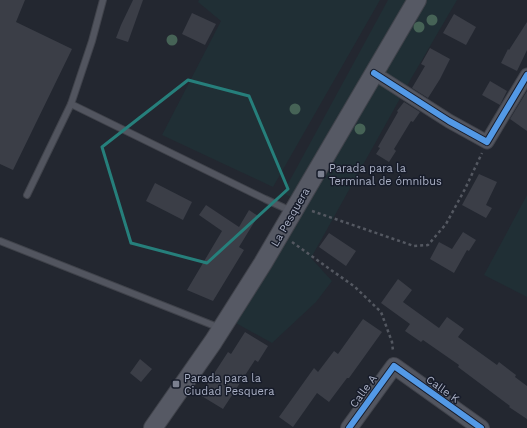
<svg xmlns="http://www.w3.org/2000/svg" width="527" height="428" viewBox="0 0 527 428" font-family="'Work Sans',sans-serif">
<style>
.green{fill:#202f35}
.building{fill:#3b3e47}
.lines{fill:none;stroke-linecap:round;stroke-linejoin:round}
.service-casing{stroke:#40434b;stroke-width:8}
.minor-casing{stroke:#40434b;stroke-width:15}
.tertiary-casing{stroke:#40434b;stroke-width:18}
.secondary-casing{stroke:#40434b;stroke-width:20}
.path{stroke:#545861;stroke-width:2.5;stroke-dasharray:3 3;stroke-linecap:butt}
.service{stroke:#52555f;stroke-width:6}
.minor{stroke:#52555f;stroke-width:13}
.tertiary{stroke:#52555f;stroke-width:16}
.secondary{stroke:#565964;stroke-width:18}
.cycleway-casing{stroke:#171c2a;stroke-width:8}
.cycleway{stroke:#5399e6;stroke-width:6}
.tree{fill:#466356}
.marked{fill:none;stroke:#267f7b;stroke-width:3;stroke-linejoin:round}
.poi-dot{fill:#7b8090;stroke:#171c2a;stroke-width:1.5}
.labels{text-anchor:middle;stroke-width:3;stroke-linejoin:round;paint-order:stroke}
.poi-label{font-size:11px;fill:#aab0c4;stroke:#171c2a;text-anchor:start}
.street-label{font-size:11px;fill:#aab0c4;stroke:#171c2a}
</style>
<rect width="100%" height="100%" fill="#232730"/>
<g class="green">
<path d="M199,0H380L273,187L162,135L221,21L198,2Z"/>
<path d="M388,0H408L293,196H289L283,193Z"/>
<path d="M426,0H457L412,77L311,258L332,281L316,302L272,343L234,322Z"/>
<path d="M527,195V297L484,275Z"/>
</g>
<g class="building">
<path d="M0,0H25L16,22L72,49L13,170L0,164Z"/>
<path d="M133,0H143L128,42L116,38L121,25Z"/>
<path d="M192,13L216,24L205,45L182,34Z"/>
<path d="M454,14L476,27L466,45L443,33Z"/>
<path d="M527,22V50L517,71L501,63L508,49L509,50Z"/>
<path d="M430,48L450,59L440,79L428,98L412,88L425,66L421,64Z"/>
<path d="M490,81L507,91L500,105L482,95Z"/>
<path d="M527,91V131L510,119Z"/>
<path d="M404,102L420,112L413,122L411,121L394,149L396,151L389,162L376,154L380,148L378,147L398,112L397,111Z"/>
<path d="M479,174L497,182L486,205L492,208L486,218L462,205Z"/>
<path d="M155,183L192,202L183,220L146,201Z"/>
<path d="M206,205L239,227L249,210L258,216L239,247L244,250L213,301L187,290L222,231L199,215Z"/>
<path d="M463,232L476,240L469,251L467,250L454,273L430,259L439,242L452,249Z"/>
<path d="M329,233L356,251L346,266L319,247Z"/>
<path d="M398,279L412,290L403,302L439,328L447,317L464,329L458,337L497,365L499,362L516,375L515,377L527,386V419L509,407L510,406L458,367L459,365L423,340L421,342L405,331L410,324L381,303Z"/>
<path d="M363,319L382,332L349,378H347L329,402L317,393L293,427L279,417L314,368L318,372L334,351L338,354Z"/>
<path d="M245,332L268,346L258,362L255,360L223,409L200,395L228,352L231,354Z"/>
<path d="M140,359L152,369L141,382L130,373Z"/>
</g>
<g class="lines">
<g class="service-casing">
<g id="service">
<path d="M71,104L265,199L291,211"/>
<path d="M27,195L71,104L92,41L103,0"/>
<path d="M0,241L220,328"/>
</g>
</g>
<g class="minor-casing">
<path id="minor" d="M374,73L449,121L487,142L527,75"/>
</g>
<g class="tertiary-casing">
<path id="tertiary" d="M349,428L394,366L481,428"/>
</g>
<g class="secondary-casing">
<path id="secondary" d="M153,428L213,342L263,263L417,0"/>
</g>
<g class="path">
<path d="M312,211L414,246L428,245L446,224L465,189L482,153"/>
<path d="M292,242L355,287L381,312L392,342L393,351"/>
</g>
<use href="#service" class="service"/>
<use href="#minor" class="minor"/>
<use href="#tertiary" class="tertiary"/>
<use href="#secondary" class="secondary"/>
<g class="cycleway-casing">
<g id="cycleway">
<path d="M374,73L449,121L487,142L527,75"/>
<path d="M349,428L394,366L481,428"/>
</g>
</g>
<use href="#cycleway" class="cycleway"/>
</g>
<g class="tree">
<circle cx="432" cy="20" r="5.5"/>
<circle cx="419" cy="27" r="5.5"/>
<circle cx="172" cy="40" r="5.5"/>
<circle cx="295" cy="109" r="5.5"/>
<circle cx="360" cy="129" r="5.5"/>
</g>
<path class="marked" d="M188,80L249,96L288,189L207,263L131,243L102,147Z"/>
<g class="poi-dot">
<rect x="317" y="170" width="8" height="8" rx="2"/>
<rect x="172" y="380" width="8" height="8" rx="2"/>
</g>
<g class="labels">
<g class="poi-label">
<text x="329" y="172">Parada para la<tspan x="329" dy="13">Terminal de ómnibus</tspan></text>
<text x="184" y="382">Parada para la<tspan x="184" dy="13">Ciudad Pesquera</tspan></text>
</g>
<g class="street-label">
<text transform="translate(290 217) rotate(-60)" y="4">La Pesquera</text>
<text transform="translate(443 389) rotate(36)" y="4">Calle K</text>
<text transform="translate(363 391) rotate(-54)" y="4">Calle A</text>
</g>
</g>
</svg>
